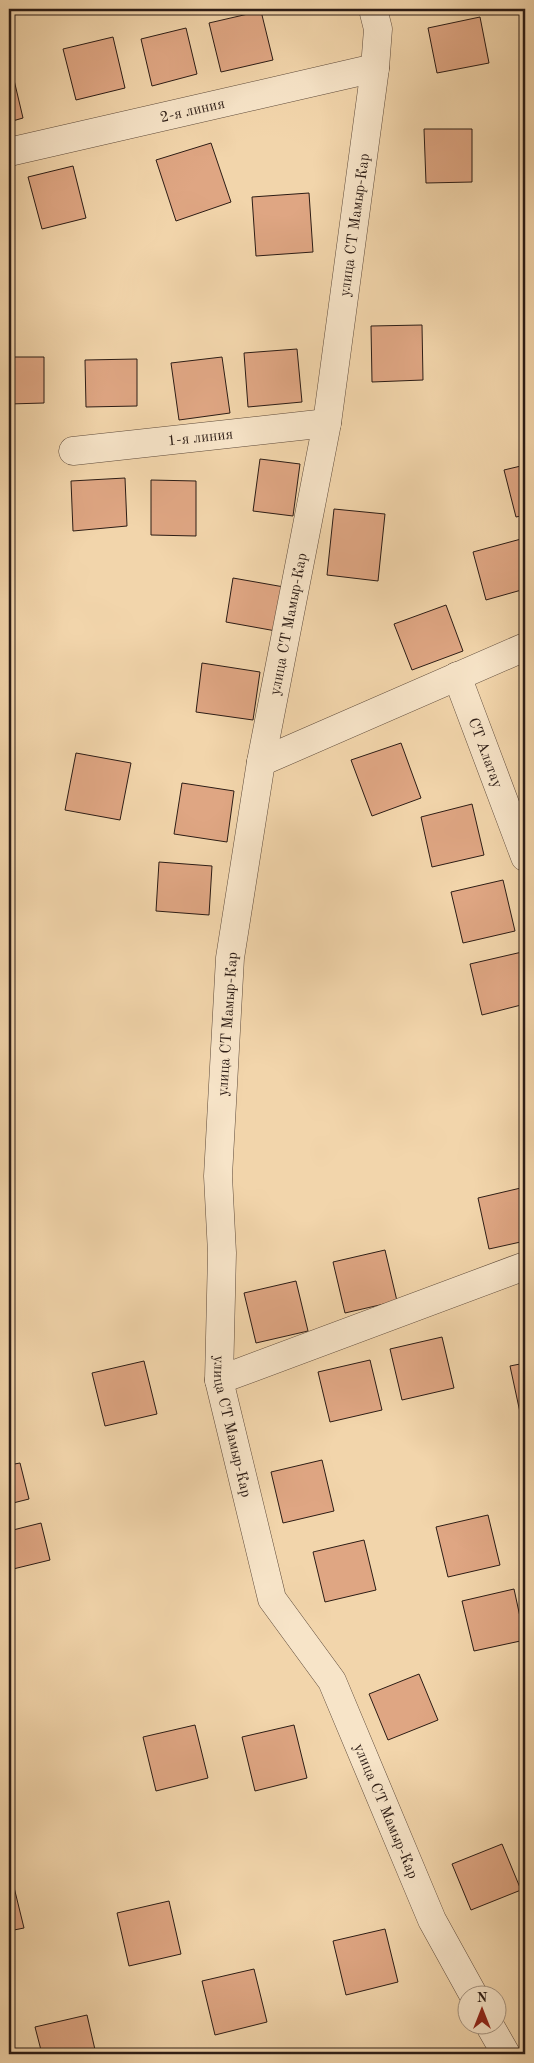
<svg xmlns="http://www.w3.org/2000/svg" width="534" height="2063" viewBox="0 0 534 2063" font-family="'Old Standard TT',serif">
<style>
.building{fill:#dfa683;stroke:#2c1c15}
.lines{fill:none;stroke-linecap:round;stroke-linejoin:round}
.street-casing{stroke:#5e4a3a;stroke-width:29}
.street{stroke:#f7e4c8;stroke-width:28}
.labels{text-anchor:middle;stroke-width:4;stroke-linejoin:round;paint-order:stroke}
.street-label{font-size:15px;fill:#2c1c15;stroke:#f7e4c8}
</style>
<rect width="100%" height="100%" fill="#f2d5ab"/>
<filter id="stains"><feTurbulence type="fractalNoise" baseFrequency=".004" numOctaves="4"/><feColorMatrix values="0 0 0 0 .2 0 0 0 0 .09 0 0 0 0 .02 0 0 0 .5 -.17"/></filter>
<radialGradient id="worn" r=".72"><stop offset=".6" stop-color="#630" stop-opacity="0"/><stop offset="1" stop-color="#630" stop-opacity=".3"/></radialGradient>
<g class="building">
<path d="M261,11L273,60L221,72L209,23Z"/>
<path d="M480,17L489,63L437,73L428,28Z"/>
<path d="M186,28L197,74L152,86L141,39Z"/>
<path d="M113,37L125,88L76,100L63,49Z"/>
<path d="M10,63L23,118L9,122V64Z"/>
<path d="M424,129H472V182L426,183Z"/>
<path d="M211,143L231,202L176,221L156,160Z"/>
<path d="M73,166L86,218L42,229L28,177Z"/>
<path d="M309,193L313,252L256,256L252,197Z"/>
<path d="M422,325L423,380L372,382L371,326Z"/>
<path d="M297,349L302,402L248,407L244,353Z"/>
<path d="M9,357H44V403L9,404Z"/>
<path d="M222,357L230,413L179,420L171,363Z"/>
<path d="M137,359V406L86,407L85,360Z"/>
<path d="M260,459L300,464L293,516L253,511Z"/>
<path d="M525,465V515L516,517L504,470Z"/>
<path d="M125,478L127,526L73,531L71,481Z"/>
<path d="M151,480L196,481V536L151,535Z"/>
<path d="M334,509L385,514L378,581L327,575Z"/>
<path d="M521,539L525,555V589L486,600L473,552Z"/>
<path d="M233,578L284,587L276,631L226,622Z"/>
<path d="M446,605L463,651L412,670L394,624Z"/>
<path d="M202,663L260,672L253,720L196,712Z"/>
<path d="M401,743L421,798L372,816L351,760Z"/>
<path d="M76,753L131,763L120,820L65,810Z"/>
<path d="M182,783L234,791L227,842L174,834Z"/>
<path d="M472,804L484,855L432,867L421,817Z"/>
<path d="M159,862L212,866L209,915L156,911Z"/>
<path d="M503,880L515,931L463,943L451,892Z"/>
<path d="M522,952L525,967V1004L482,1015L470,964Z"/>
<path d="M525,1187V1241L489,1249L478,1198Z"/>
<path d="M385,1250L397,1301L345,1313L333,1262Z"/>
<path d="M296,1281L308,1331L256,1343L244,1293Z"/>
<path d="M442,1337L454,1388L402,1400L390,1349Z"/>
<path d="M370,1360L382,1410L330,1422L318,1372Z"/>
<path d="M144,1361L157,1414L105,1426L92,1373Z"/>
<path d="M525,1363V1416L521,1417L510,1366Z"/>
<path d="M322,1460L334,1511L283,1523L271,1472Z"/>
<path d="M20,1463L29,1499L9,1504V1465Z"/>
<path d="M488,1515L500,1565L448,1577L436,1527Z"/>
<path d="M41,1523L50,1560L9,1570V1531Z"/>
<path d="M364,1540L376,1590L325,1602L313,1552Z"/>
<path d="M514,1589L525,1640L474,1651L462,1601Z"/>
<path d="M419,1674L438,1720L388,1740L369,1694Z"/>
<path d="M195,1725L208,1778L156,1791L143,1737Z"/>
<path d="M294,1725L307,1778L255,1791L242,1737Z"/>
<path d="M502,1844L521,1890L471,1910L452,1864Z"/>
<path d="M9,1875H11L24,1928L9,1931Z"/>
<path d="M169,1901L181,1954L129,1966L117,1913Z"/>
<path d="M385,1929L398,1982L346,1995L333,1941Z"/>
<path d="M254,1969L267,2022L215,2035L202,1981Z"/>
<path d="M87,2015L96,2054H42L35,2027Z"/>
</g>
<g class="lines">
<g class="street-casing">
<g id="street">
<path id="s1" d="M373,9L378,29L375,68L327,423L261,762L230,958L218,1176L222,1253L219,1380L272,1599L332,1681L432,1920L474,1996"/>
<path id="s2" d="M9,152L375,68"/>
<path id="s3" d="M73,451L327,423"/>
<path id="s4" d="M457,676L525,857"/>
<path d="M261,762L525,647"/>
<path d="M219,1380L525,1266"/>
<path d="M490,2026L506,2054"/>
</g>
</g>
<use href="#street" class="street"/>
</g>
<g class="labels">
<g class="street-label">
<text dy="5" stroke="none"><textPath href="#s2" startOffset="188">2-я линия</textPath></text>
<text transform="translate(354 225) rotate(-82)" y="5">улица СТ Мамыр-Кар</text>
<text dy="5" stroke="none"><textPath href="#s3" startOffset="128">1-я линия</textPath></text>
<text transform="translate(288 624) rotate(-79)" y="5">улица СТ Мамыр-Кар</text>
<text dy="5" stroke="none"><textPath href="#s4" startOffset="82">СТ Алатау</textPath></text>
<text transform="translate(227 1024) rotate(-86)" y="5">улица СТ Мамыр-Кар</text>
<text dy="5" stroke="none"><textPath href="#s1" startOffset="1432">улица СТ Мамыр-Кар</textPath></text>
<text dy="5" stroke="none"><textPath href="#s1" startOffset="1852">улица СТ Мамыр-Кар</textPath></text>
</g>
</g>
<rect width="534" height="2063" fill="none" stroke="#f2d5ab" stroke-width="30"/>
<rect x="10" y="10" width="514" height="2043" fill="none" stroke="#2c1c15" stroke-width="2.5"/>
<rect x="15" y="15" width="504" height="2033" fill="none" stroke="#2c1c15"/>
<g transform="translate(482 2010)"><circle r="24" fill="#f7e4c8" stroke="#a69480"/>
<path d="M0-4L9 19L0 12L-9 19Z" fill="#8f2418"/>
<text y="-8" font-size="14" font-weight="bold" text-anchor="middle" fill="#2c1c15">N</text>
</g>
<rect width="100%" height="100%" filter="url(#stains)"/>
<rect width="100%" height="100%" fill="url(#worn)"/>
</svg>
